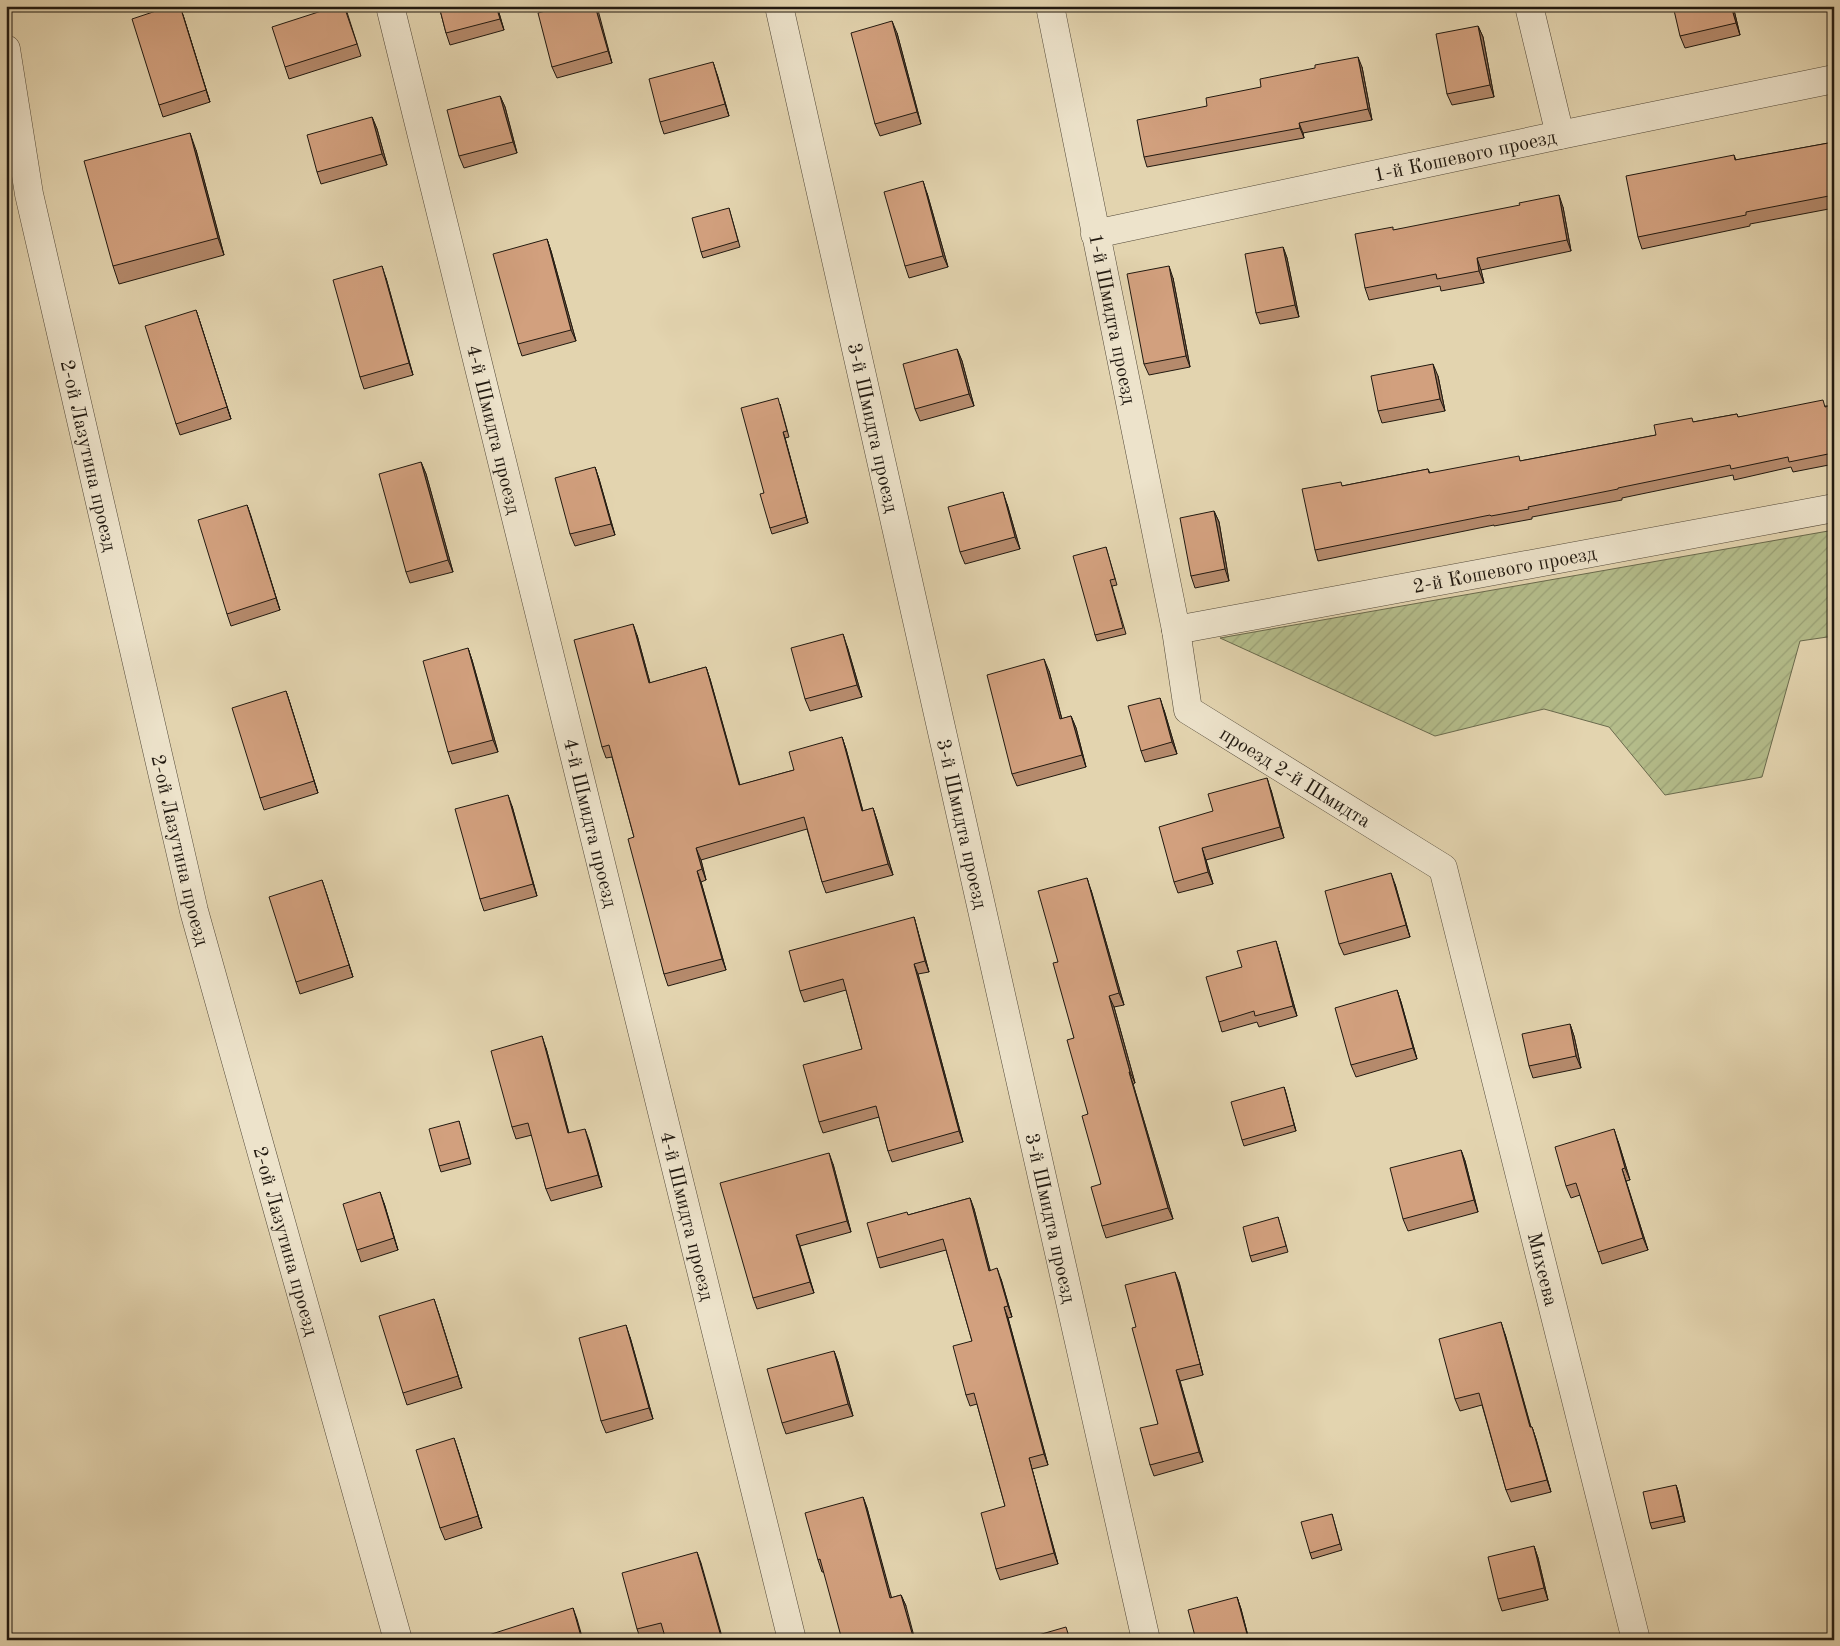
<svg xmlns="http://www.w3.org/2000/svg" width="1840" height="1646" viewBox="0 0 1840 1646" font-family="'Old Standard TT',serif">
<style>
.garden{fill:url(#garden-furrows);stroke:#6a6a4d}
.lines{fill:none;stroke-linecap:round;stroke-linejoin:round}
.minor-casing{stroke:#524838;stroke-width:29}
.minor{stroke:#ede3cb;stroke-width:28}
.wall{fill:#b58a6c;stroke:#211910}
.shaded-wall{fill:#937058;stroke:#211910}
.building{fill:#d2a07e;stroke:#211910}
.labels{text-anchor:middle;stroke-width:5;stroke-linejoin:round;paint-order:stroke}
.street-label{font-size:20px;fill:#211910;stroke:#ede3cb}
</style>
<defs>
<pattern id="garden-furrows" width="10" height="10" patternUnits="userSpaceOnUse" patternTransform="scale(1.25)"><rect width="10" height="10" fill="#b4bc8a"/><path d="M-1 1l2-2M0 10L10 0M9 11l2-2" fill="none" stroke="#9aa176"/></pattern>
</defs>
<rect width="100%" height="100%" fill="#e3d4af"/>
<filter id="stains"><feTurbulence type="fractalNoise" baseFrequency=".004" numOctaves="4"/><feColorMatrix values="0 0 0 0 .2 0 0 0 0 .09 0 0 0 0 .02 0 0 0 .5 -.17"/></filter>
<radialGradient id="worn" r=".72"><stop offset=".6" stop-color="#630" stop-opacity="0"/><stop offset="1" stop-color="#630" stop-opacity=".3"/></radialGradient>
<path class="garden" d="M1834,530V636L1800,641L1762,777L1665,795L1609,727L1544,709L1435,736L1220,638Z"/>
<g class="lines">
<g class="minor-casing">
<g id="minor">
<path id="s1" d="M390,6L792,1640"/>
<path id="s2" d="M779,6L1146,1640"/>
<path id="s3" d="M1050,6L1176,630L1188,710L1443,868L1636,1640"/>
<path d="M1529,6L1560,135"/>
<path id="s4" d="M6,49L29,194L194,911L398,1640"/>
<path id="s5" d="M1095,234L1560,135L1834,79"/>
<path id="s6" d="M1176,630L1834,508"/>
</g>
</g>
<use href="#minor" class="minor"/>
</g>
<g class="wall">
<path d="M345,6L361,56L289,79L285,67Z"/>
<path d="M439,6H497L504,30L450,45L446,33Z"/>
<path d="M564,6H596L612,63L557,78L552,67Z"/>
<path d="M1733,6L1740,35L1685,48L1680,36Z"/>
<path d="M183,15L210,102L163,117L159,105Z"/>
<path d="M1478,26L1483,37L1494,97L1452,105L1447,94Z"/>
<path d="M897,33L921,124L880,136L875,124Z"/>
<path d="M1362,67L1372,120L1303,133L1304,138L1147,167L1144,157L1207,106Z"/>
<path d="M717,74L729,116L664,134L660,122Z"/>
<path d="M500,96L505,107L517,153L464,168L459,156Z"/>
<path d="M372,117L377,129L387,165L321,184L317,172Z"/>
<path d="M1834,142V208L1750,224V226L1642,249L1638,237L1734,155L1736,160Z"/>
<path d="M196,150L224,255L119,284L113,266Z"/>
<path d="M927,193L948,267L909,278L905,266Z"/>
<path d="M1563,207L1571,251L1481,270L1484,283L1441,291L1440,286L1369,300L1365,288L1394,230Z"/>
<path d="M729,208L740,247L703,258L701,252Z"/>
<path d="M547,239L551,251L576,341L522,356L518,344Z"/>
<path d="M1283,247L1287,258L1299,317L1260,324L1256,313Z"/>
<path d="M386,278L413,375L364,389L360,377Z"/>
<path d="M1173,278L1190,367L1149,375L1144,364Z"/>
<path d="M196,310L231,419L180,435L176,424Z"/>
<path d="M957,349L962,361L974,406L920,421L915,409Z"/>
<path d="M1438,376L1445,411L1382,423L1378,411Z"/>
<path d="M780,404L789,437L785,438L808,523L772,534L770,528L764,493Z"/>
<path d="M1834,405V464L1793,472L1791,467L1734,480L1733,475L1622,498V500L1532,517V519L1494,526V525L1318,561L1315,550L1342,486L1428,469L1430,473L1520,461L1656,435L1693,422L1737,414L1738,417Z"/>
<path d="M421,462L426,474L453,572L410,583L406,572Z"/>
<path d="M595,467L599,479L615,535L575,546L570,534Z"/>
<path d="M1007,504L1020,549L965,564L960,552Z"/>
<path d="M247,505L280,610L231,626L227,614Z"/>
<path d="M1214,511L1219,522L1229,581L1195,588L1191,576Z"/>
<path d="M1106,547L1117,585L1112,586L1126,634L1097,641L1095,635Z"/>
<path d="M637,635L650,683L706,667L710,679L740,785L794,770L842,737L846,749L863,811L873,808L877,820L893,875L826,893L822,882L807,829L701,860L706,880L701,882L726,970L668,986L664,974L634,837L612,757L606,758L602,747Z"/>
<path d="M847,646L862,697L810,711L805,699Z"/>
<path d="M468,648L472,660L498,752L452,764L448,752Z"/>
<path d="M1049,671L1062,719L1071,716L1076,728L1086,767L1017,786L1012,774Z"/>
<path d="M286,691L318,793L264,810L260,798Z"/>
<path d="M1164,710L1177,754L1145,762L1141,751Z"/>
<path d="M1271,790L1284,838L1206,860L1213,884L1178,893L1174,882L1213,811Z"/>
<path d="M512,806L537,896L484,911L480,899Z"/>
<path d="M1395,884L1410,937L1344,955L1339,944Z"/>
<path d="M1091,890L1124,1005L1114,1007L1135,1083L1133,1084L1173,1219L1106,1238L1102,1226L1101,1184L1074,1038L1058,962Z"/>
<path d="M326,892L353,977L300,994L296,982Z"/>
<path d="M914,917L929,972L918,974L963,1142L892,1162L888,1151L879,1117L823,1133L819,1122L862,1049L846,990L804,1002L800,991Z"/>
<path d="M1279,951L1297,1016L1259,1027L1257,1022L1222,1032L1219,1022L1242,967Z"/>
<path d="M1397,990L1401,1002L1417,1059L1356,1077L1351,1065Z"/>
<path d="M1570,1024L1574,1036L1581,1068L1533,1078L1529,1066Z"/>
<path d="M546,1048L569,1133L589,1140L602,1187L551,1201L546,1189L532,1135L516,1139L512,1127Z"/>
<path d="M1284,1087L1296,1131L1244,1146L1242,1140Z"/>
<path d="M459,1121L471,1164L441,1172L439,1166Z"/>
<path d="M1618,1141L1630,1180L1626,1181L1648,1250L1602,1264L1580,1195L1571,1198L1566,1186Z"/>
<path d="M1461,1150L1465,1161L1478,1212L1408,1231L1403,1219Z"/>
<path d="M833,1164L851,1232L800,1246L814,1293L757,1309L753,1298Z"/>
<path d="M970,1198L974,1209L990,1270L1001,1279L1012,1317L1008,1318L1048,1465L1032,1469L1058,1564L1000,1580L996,1569L1005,1506L977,1404L970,1406L966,1395L972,1341L946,1250L880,1268L877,1258L908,1215Z"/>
<path d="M384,1203L398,1250L361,1262L357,1250Z"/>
<path d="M1278,1217L1288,1252L1252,1262L1250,1256Z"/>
<path d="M1179,1282L1203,1375L1180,1381L1203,1462L1154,1476L1150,1465L1158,1424L1136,1327Z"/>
<path d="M438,1311L462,1388L407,1405L403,1393Z"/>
<path d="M1505,1334L1531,1427H1532L1536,1439L1551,1492L1511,1502L1506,1490L1482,1405L1460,1411L1455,1399Z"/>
<path d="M630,1337L653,1419L606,1433L601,1421Z"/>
<path d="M834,1351L838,1362L853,1416L786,1434L782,1423Z"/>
<path d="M458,1450L482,1528L445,1540L440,1528Z"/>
<path d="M1676,1485L1678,1491L1685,1522L1652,1529L1650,1523Z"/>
<path d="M863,1497L867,1508L891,1598L901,1595L906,1606L823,1572H822L818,1560Z"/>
<path d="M1332,1514L1342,1550L1312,1559L1310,1553Z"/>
<path d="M1534,1546L1538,1558L1548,1600L1502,1611L1498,1599Z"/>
<path d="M701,1563L664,1634L641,1640L637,1629Z"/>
<path d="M1237,1597L1241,1609L1249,1640H1196Z"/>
</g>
<g class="shaded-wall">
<path d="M180,6L183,15L210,102L206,90Z"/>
<path d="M496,6H497L504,30L500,19Z"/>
<path d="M595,6L598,10L612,63L608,51Z"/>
<path d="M1731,6H1733L1740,35L1736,23Z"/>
<path d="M892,21L897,33L921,124L917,112Z"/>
<path d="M1478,26L1483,37L1494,97L1490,85Z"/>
<path d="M1358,57L1362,67L1372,120L1368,109Z"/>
<path d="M713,62L717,74L729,116L725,104Z"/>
<path d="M500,96L505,107L517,153L513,142Z"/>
<path d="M372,117L377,129L387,165L382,154Z"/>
<path d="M1299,123L1303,133L1304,138L1300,128Z"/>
<path d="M190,133L196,150L224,255L218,238Z"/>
<path d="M923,181L927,193L948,267L943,256Z"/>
<path d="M1559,195L1563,207L1571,251L1567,240Z"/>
<path d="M547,239L551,251L576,341L571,330Z"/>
<path d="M1283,247L1287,258L1299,317L1295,305Z"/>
<path d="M1477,258L1481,270L1484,283L1479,271Z"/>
<path d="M382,266L386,278L413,375L409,363Z"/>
<path d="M1169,266L1173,278L1190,367L1186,356Z"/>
<path d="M196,310L200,322L231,419L227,407Z"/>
<path d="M957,349L962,361L974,406L969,394Z"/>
<path d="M1433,364L1438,376L1445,411L1440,399Z"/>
<path d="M783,432L785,438L808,523L806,517Z"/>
<path d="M421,462L426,474L453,572L448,560Z"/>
<path d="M595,467L599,479L615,535L611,524Z"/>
<path d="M1003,492L1007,504L1020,549L1015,537Z"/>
<path d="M247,505L251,516L280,610L276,598Z"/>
<path d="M1214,511L1219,522L1229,581L1225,569Z"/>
<path d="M633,624L637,635L653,694L649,683Z"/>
<path d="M843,634L847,646L862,697L857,685Z"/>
<path d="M468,648L472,660L498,752L493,740Z"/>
<path d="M1044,659L1049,671L1065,731L1060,719Z"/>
<path d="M706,667L710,679L743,797L739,785Z"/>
<path d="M286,691L290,703L318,793L314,781Z"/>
<path d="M1160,698L1164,710L1177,754L1172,742Z"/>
<path d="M1071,716L1076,728L1086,767L1082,755Z"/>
<path d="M842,737L846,749L866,823L862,811Z"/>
<path d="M1267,778L1271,790L1284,838L1280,827Z"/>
<path d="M508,795L512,806L537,896L533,884Z"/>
<path d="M873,808L877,820L893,875L888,864Z"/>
<path d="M696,848L701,860L706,880L702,869Z"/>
<path d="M1202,848L1206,860L1213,884L1208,872Z"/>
<path d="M697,871L701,882L726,970L722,959Z"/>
<path d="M1391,873L1395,884L1410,937L1406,925Z"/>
<path d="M1087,878L1091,890L1124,1005L1119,993Z"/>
<path d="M322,880L326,892L353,977L349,965Z"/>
<path d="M914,917L929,972L925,961Z"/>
<path d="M1276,941L1279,951L1297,1016L1293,1006Z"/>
<path d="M914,964L918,974L963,1142L959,1131Z"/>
<path d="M1397,990L1401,1002L1417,1059L1413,1048Z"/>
<path d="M1109,996L1114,1007L1135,1083L1130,1072Z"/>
<path d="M1570,1024L1574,1036L1581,1068L1576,1056Z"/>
<path d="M542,1036L546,1048L572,1145L568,1133Z"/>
<path d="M1129,1072L1133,1084L1173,1219L1168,1208Z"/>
<path d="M1284,1087L1286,1093L1296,1131L1294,1125Z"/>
<path d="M585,1129L589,1140L602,1187L598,1175Z"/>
<path d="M1614,1129L1618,1141L1630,1180L1625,1168Z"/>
<path d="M1461,1150L1465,1161L1478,1212L1474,1200Z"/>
<path d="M829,1153L833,1164L851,1232L847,1221Z"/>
<path d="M1622,1169L1626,1181L1648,1250L1643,1238Z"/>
<path d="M380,1192L384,1203L398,1250L394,1238Z"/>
<path d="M970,1198L974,1209L993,1281L989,1271Z"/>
<path d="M796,1235L800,1246L814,1293L810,1282Z"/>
<path d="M997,1268L1001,1279L1012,1317L1008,1306Z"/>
<path d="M1175,1272L1179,1282L1203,1375L1200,1364Z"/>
<path d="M434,1299L438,1311L462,1388L458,1376Z"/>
<path d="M1004,1307L1008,1318L1048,1465L1044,1454Z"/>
<path d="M1501,1322L1505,1334L1534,1439L1530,1427Z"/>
<path d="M626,1325L630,1337L653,1419L649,1408Z"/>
<path d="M834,1351L838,1362L853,1416L848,1404Z"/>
<path d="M1176,1370L1180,1381L1203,1462L1199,1452Z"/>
<path d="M1532,1427L1536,1439L1551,1492L1547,1480Z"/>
<path d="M454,1438L458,1450L482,1528L478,1516Z"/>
<path d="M1029,1458L1032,1469L1058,1564L1054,1553Z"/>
<path d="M1676,1485L1678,1491L1685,1522L1683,1516Z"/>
<path d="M863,1497L867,1508L895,1610L890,1598Z"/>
<path d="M1534,1546L1538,1558L1548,1600L1544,1588Z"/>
<path d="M697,1552L701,1563L723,1640H722Z"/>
<path d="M901,1595L906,1606L915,1640H914Z"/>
<path d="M1237,1597L1241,1609L1249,1640L1247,1634Z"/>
<path d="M573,1608L577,1619L583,1640H582Z"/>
</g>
<g class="building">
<path d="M171,6H180L206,90L159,105L132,19Z"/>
<path d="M337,6H344L357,44L285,67L272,27Z"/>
<path d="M439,6H496L500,19L446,33Z"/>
<path d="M564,6H595L608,51L552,67L538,13Z"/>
<path d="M1673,6H1731L1736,23L1680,36Z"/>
<path d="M892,21L917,112L875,124L851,33Z"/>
<path d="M1478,26L1490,85L1447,94L1436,34Z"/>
<path d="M1358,57L1368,109L1299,123L1300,128L1144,157L1137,120L1207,106L1206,98L1261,87L1260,79L1315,68V65Z"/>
<path d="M713,62L725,104L660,122L649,79Z"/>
<path d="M500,96L513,142L459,156L447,110Z"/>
<path d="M372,117L382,154L317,172L307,135Z"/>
<path d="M190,133L218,238L113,266L84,161Z"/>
<path d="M1834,142V195L1746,212V215L1638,237L1626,176L1734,155L1735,160Z"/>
<path d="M923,181L943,256L905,266L884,192Z"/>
<path d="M1559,195L1567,240L1477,258L1479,271L1437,279L1436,274L1365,288L1355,234L1393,227V230L1520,205L1519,203Z"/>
<path d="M729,208L738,241L701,252L692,218Z"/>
<path d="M547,239L571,330L518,344L493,254Z"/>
<path d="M1283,247L1295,305L1256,313L1245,254Z"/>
<path d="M382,266L409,363L360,377L333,280Z"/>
<path d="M1169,266L1186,356L1144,364L1127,274Z"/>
<path d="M196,310L227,407L176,424L145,326Z"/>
<path d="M957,349L969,394L915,409L903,364Z"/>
<path d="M1433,364L1440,399L1378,411L1371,376Z"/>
<path d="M778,398L787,431L783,432L806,517L770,528L760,494L764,493L741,408Z"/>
<path d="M1823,400L1825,407L1834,405V447H1832L1833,453L1789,462L1788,457L1731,469L1730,465L1618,488V489L1528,507L1529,509L1491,516L1490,515L1315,550L1302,489L1341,482L1342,486L1428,469L1429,473L1519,456L1520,461L1656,435L1654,425L1692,418L1693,422L1737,414L1738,417Z"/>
<path d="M421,462L448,560L406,572L379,474Z"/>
<path d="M595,467L611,524L570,534L555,478Z"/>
<path d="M1003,492L1015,537L960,552L948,507Z"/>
<path d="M247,505L276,598L227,614L198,520Z"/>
<path d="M1214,511L1225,569L1191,576L1180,518Z"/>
<path d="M1106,547L1115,579L1110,580L1123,628L1095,635L1073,556Z"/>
<path d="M633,624L649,683L706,667L739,785L794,770L789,752L842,737L862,811L873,808L888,864L822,882L804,817L696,848L702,869L697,871L722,959L664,974L628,839L634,837L609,745L602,747L574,640Z"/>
<path d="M843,634L857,685L805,699L791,648Z"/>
<path d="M468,648L493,740L448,752L423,661Z"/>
<path d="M1044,659L1060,719L1071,716L1082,755L1012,774L987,675Z"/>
<path d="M286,691L314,781L260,798L232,708Z"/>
<path d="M1160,698L1172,742L1141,751L1128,706Z"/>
<path d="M1267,778L1280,827L1202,848L1208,872L1174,882L1159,827L1213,811L1208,794Z"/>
<path d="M508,795L533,884L480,899L455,809Z"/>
<path d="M1391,873L1406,925L1339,944L1325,891Z"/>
<path d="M1087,878L1119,993L1109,996L1130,1072H1129L1168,1208L1102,1226L1091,1187L1101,1184L1082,1116L1088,1114L1067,1040L1074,1038L1053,963L1058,962L1038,891Z"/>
<path d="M322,880L349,965L296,982L269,897Z"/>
<path d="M914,917L925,961L914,964L959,1131L888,1151L876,1106L819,1122L803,1065L862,1049L843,979L800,991L789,951Z"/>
<path d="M1276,941L1293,1006L1255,1016L1254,1011L1219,1022L1206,977L1242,967L1237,951Z"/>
<path d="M1397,990L1413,1048L1351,1065L1335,1008Z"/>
<path d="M1570,1024L1576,1056L1529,1066L1522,1034Z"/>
<path d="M542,1036L568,1133L585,1129L598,1175L546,1189L528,1123L512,1127L491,1051Z"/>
<path d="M1284,1087L1294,1125L1242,1140L1231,1102Z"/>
<path d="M459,1121L469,1158L439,1166L429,1129Z"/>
<path d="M1614,1129L1625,1168L1622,1169L1643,1238L1598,1252L1576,1183L1566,1186L1555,1147Z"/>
<path d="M1461,1150L1474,1200L1403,1219L1390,1168Z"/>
<path d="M829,1153L847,1221L796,1235L810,1282L753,1298L720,1183Z"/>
<path d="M380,1192L394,1238L357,1250L343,1204Z"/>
<path d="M970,1198L989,1271L997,1268L1008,1306L1004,1307L1044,1454L1029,1458L1054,1553L996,1569L981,1513L1005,1506L974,1393L966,1395L953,1346L972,1341L943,1239L877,1258L867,1223L907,1212L908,1215Z"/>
<path d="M1278,1217L1286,1246L1250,1256L1243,1227Z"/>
<path d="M1175,1272L1200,1364L1176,1370L1199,1452L1150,1465L1140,1428L1158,1424L1132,1328L1136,1327L1125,1285Z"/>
<path d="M434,1299L458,1376L403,1393L379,1316Z"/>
<path d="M1501,1322L1530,1427H1532L1547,1480L1506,1490L1479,1393L1455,1399L1439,1339Z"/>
<path d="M626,1325L649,1408L601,1421L579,1338Z"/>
<path d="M834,1351L848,1404L782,1423L767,1369Z"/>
<path d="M454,1438L478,1516L440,1528L416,1450Z"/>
<path d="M1676,1485L1683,1516L1650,1523L1643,1492Z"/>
<path d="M863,1497L890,1598L901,1595L914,1640H842L820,1559L818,1560L805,1513Z"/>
<path d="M1332,1514L1340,1544L1310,1553L1301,1522Z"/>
<path d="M1534,1546L1544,1588L1498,1599L1488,1557Z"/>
<path d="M697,1552L722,1640H666L661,1623L637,1629L622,1573Z"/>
<path d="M1237,1597L1247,1634L1229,1639V1640H1196L1188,1610Z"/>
<path d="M573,1608L582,1640H473Z"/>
<path d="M1066,1627L1070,1640H1021Z"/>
</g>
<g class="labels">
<g class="street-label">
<text dy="7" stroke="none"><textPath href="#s5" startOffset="378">1-й Кошевого проезд</textPath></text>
<text dy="7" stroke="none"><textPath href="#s3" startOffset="319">1-й Шмидта проезд</textPath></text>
<text dy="7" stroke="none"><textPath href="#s2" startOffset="432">3-й Шмидта проезд</textPath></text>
<text dy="7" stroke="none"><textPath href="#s1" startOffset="436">4-й Шмидта проезд</textPath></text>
<text dy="7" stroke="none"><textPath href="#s4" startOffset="415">2-ой Лазутина проезд</textPath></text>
<text dy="7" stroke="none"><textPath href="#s6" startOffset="334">2-й Кошевого проезд</textPath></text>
<text dy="7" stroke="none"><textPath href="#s3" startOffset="844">проезд 2-й Шмидта</textPath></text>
<text dy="7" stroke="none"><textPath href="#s1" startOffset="841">4-й Шмидта проезд</textPath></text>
<text dy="7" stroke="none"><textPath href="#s2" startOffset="838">3-й Шмидта проезд</textPath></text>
<text dy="7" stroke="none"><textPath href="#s4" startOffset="820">2-ой Лазутина проезд</textPath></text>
<text dy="7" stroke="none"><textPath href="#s1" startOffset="1246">4-й Шмидта проезд</textPath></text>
<text dy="7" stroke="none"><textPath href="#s2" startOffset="1242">3-й Шмидта проезд</textPath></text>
<text dy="7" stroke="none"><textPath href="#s4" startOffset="1225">2-ой Лазутина проезд</textPath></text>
<text dy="7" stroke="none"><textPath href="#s3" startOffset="1431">Михеева</textPath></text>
</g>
</g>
<rect width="1840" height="1646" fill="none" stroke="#e3d4af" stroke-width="25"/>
<rect x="8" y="8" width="1825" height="1631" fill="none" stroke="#211910" stroke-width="2.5"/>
<rect x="12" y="12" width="1815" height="1621" fill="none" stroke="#211910"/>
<rect width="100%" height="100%" filter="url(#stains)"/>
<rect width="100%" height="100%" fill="url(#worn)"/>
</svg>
